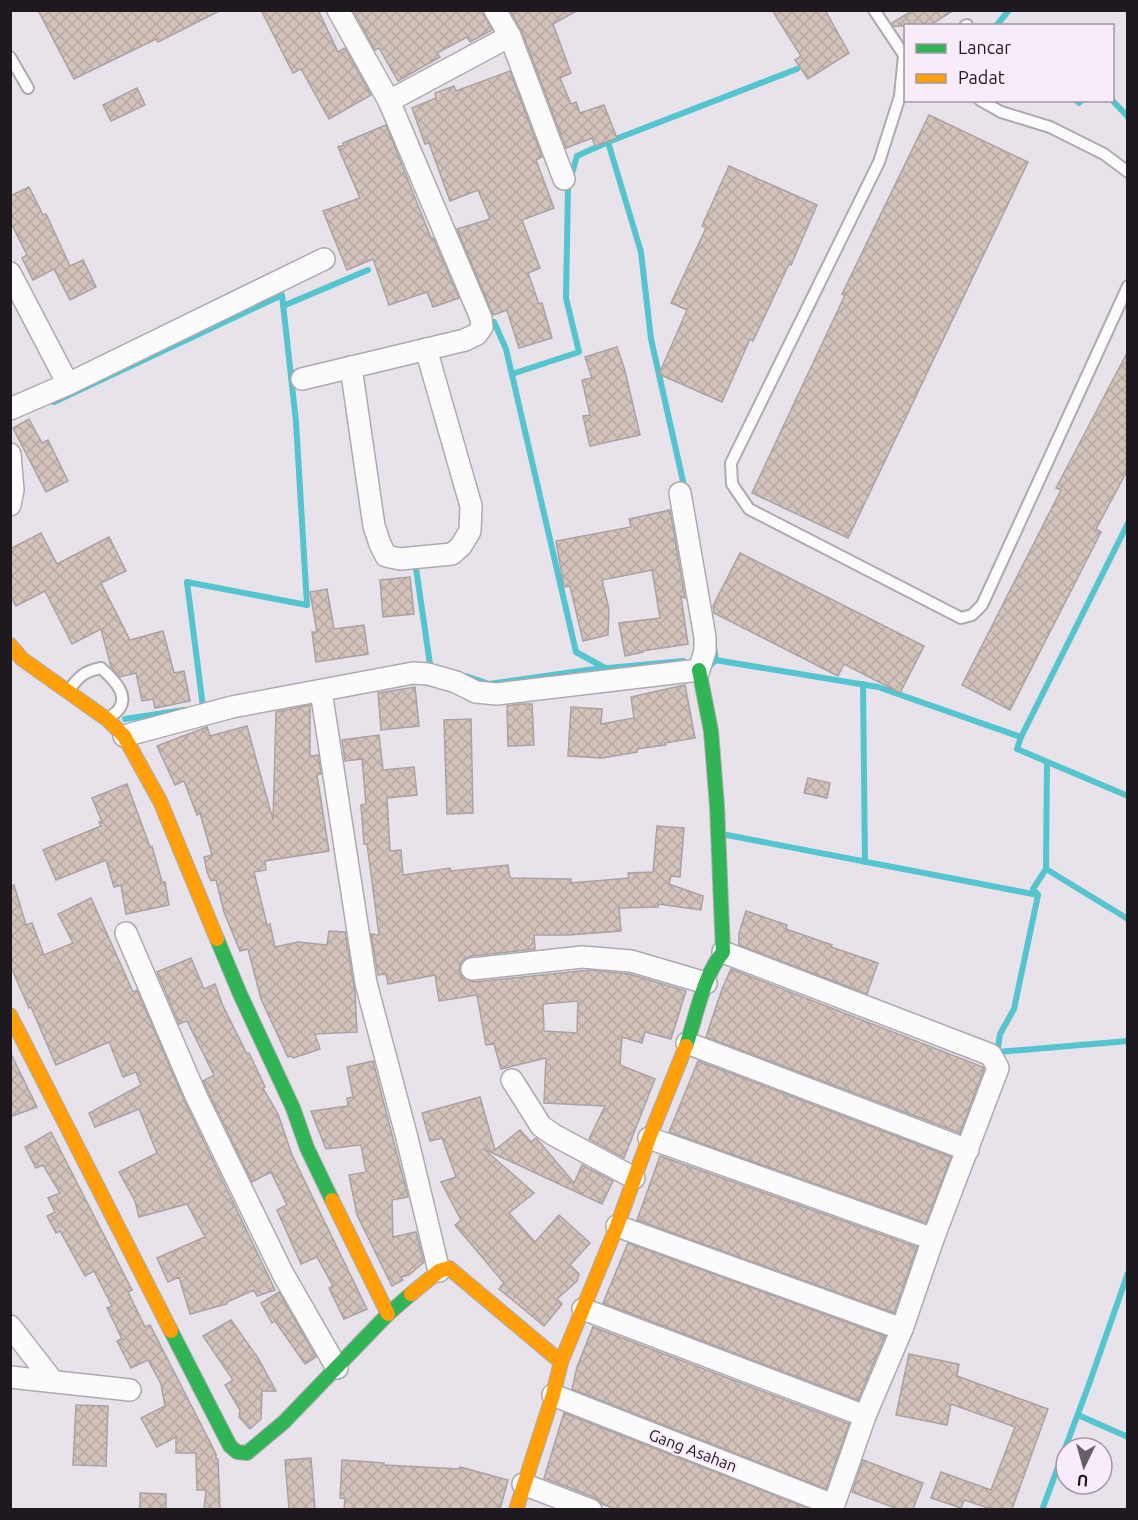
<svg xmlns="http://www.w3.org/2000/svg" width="1138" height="1520" viewBox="0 0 1138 1520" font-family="Ubuntu,sans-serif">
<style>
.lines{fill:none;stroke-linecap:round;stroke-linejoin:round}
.stream{stroke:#54c4ce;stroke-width:6}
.building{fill:url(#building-cross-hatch);stroke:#a8a2a4;stroke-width:1.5;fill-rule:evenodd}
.lane-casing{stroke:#aea9af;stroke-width:14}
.street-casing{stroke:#aea9af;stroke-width:24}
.fast-casing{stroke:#aea9af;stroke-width:16}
.slow-casing{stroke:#aea9af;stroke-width:16}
.lane{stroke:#fcfbfc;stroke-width:10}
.street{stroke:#fcfbfc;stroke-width:21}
.fast{stroke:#30b455;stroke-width:14}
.slow{stroke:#ff9f0a;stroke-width:14}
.labels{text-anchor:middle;stroke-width:4.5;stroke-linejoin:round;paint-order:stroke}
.street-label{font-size:16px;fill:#1e191f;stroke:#f8ebfa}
</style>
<defs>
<pattern id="building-cross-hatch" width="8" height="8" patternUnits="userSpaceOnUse" patternTransform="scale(1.5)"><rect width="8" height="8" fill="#d4c3bb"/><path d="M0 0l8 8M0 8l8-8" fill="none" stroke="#b6a7a0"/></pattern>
</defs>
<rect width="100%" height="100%" fill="#e8e2ea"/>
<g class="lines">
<g class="stream">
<path d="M996,26L1009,10"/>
<path d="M1076,100L1079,103L1082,100"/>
<path d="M1112,100L1128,117"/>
<path d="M283,306L368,270"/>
<path d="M494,322L506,349L576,652L605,668"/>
<path d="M512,374L579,352L566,298L568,187L577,156L608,142"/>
<path d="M54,402L282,295L296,422L307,605L187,582L203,707"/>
<path d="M685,490L651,339L641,252L608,142L797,69"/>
<path d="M416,568L430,664"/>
<path d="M715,660L878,687L1021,737L1017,749L1128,796"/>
<path d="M707,668L716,660L714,647"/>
<path d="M466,676L489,684L587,670L683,661"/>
<path d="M863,684L865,862"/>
<path d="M125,719L184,710"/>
<path d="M1021,737L1128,523"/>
<path d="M727,835L1038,895"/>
<path d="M1046,869L1128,919"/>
<path d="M997,1052L1128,1041"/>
<path d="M997,1055L1000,1034L1014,1009L1038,895L1033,889L1046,869L1047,762"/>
<path d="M1078,1415L1128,1437"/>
<path d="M1042,1510L1088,1387L1128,1273"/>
</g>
</g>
<g class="building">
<path d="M38,10H221L158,42L156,39L74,79Z"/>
<path d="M261,10H318L338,52L345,48L371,95L329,119L301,69L293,73Z"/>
<path d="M353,10H482L492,30L470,42L467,37L437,53L440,57L398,81L379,48L375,50Z"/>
<path d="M510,10H578L553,24L571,73L560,78L571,104L576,102L580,113L604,105L617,138L595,146L592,138L566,148L522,32Z"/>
<path d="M772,10H825L849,53L808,79L795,60L801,56Z"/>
<path d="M913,10H954L929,26H893L892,23Z"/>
<path d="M510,71L542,157L536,160L554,208L522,220L540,268L528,273L539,304L542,303L552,338L519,348L507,310L493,315L457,229L490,219L478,190L450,201L429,143L425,144L412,108L436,98L435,93L454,86L456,91Z"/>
<path d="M137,88L145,105L111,121L103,105Z"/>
<path d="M929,115L1028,162L848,538L752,493L845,295L842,294Z"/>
<path d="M386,125L431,238H433L459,298L433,307L427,292L389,305L373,259L347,270L323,211L360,198L338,147L344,145L343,143Z"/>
<path d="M729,166L817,205L791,265L789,264L753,341L750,339L722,402L659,374L687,310L671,303L706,228L702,226Z"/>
<path d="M29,187L43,215L46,214L70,266L83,260L96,287L70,300L54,269L33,280L22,258L27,255L10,221V196Z"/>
<path d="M617,347L625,371L640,435L590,446L583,416L590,415L582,380L592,378L585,357Z"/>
<path d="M1128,351V469L1096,529L1101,532L1010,710L962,685L1061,490L1056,488Z"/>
<path d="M29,419L42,443L48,440L68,481L46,492L13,428Z"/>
<path d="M670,510L685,598L681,596L688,644L642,651L643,652L625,656L619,623L660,618L652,570L602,580L609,609L608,635L583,641L570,586L564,587L556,541L631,527L629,519Z"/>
<path d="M41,533L57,564L109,537L126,571L101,583L130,640L163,631L174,673L184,671L190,701L155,708L153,699L142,701L136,673L120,677L111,667L101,629L72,644L45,591L16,606L10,595V549Z"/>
<path d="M740,553L924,646L900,693L844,664L838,676L714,613L713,606Z"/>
<path d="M410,577L414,614L383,617L380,580Z"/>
<path d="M327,589L334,629L364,625L368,654L316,662L312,632H317L310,592Z"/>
<path d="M685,685L695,738L665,743L666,745L637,749V752L602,758L568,756L571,707L602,709L601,724L634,718L631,697Z"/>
<path d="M415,687L419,726L381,730L378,693Z"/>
<path d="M519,704H532L534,745L508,746L507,706Z"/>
<path d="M310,705V756L318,755L321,774L317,775L329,851L265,861L266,870L254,872L267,925L270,924L275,947L298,942L327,945L329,931L345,932L355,992L357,1032L315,1034L320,1049L293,1058L292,1056L288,1057L261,999L248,949L240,951L224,912L216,880L211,881L207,872L204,857L212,855L200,813L197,815L184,781L175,785L157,746L207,727L210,736L247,726L273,820L276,712Z"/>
<path d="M471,719L473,813L447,814L444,720Z"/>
<path d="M379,735L383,770L414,767L417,795L387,798L390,851L401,850L403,875L450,868L451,871L508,865L510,878L571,879V883L629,878L628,873L653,872L657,826L684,828L680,877L671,876L669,884L703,896L701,910L658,904V907L619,908L621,931L568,935H534L535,949L471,956L464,959L460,964L459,971L462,977L473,982L590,970L629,974L686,991L671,1039L645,1032L642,1043L622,1037L620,1065L655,1079L624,1158L589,1139L605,1106L544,1103L546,1058L501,1069L494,1044L486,1045L477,995L439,1001L435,975L388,984L386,974L378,975L371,934L379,935L367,844H364L361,805L366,804L362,759L345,761L342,740ZM578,1001L577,1033L544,1031L543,1004Z"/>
<path d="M808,778L830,783L827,798L804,793Z"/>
<path d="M127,784L150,847L152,846L162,882H165L169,905L126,914L121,885L114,887L106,860L56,880L43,850L101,826L99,822H102L92,798Z"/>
<path d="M14,885L26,925L32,923L44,955L73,943L58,914L91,898L133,992L137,990L185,1102L275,1290L257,1296L254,1290L227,1302V1304L190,1314L179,1277L168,1282L157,1258L205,1237L187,1204L139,1217L135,1201L119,1172L157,1153L139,1109L95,1127L89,1113L141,1085L136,1072L123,1077L109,1042L56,1065L31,1007L29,1008L10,965V886Z"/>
<path d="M746,911L787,925L786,929L832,945L831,947L878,963L867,994L739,945V933Z"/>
<path d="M191,958L204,989L215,984L223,1006L247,1054L249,1053L265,1087L263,1088L278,1114L292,1155L367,1309L344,1319L329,1288L333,1286L317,1257L301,1264L277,1210L287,1205L271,1172L252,1182L203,1081L214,1075L187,1021L179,1024L157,972Z"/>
<path d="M731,969L983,1067L984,1069L960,1133L706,1037L722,989Z"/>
<path d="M10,1052L37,1107L10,1117Z"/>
<path d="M373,1061L408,1197L392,1200L393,1237L416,1232L424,1262L409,1275L401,1277L403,1280L392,1286L357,1215L349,1175L366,1172L361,1145L326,1149L311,1111L348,1106L347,1098L353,1097L347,1067Z"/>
<path d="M698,1061L951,1157L926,1223L669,1132Z"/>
<path d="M480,1097L495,1150L520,1130L531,1142L536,1138L537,1139L574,1183L582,1165L613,1181L602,1204L484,1149L534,1193L509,1213L535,1242L559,1215L590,1243L570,1265L579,1274L577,1281L557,1299L562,1304L544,1326L499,1289L504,1283L455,1225L461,1220L441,1182L456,1177L442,1138L430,1141L422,1113Z"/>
<path d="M51,1132L132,1290L128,1292L145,1327L150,1325L216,1454V1459H218L220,1509H204L206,1490H197L196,1453H176V1437L157,1447L141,1418L165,1406L161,1384L148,1360L131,1368L117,1341L122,1339L107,1308L112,1306L94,1271L85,1276L60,1231L56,1233L47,1216L55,1212L48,1198L60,1193L43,1165L36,1168L25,1147Z"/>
<path d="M660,1156L917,1247L894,1313L637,1220Z"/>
<path d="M628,1243L885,1336L858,1400L603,1303Z"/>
<path d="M279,1292L316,1357L305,1364L275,1321L272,1323L261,1303Z"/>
<path d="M231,1320L258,1358L276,1391H262L261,1419L250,1429L239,1417L240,1410L225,1385L233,1380L203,1336Z"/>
<path d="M593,1327L849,1424L826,1489L572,1389L577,1367Z"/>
<path d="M909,1354L959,1364L957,1376L1048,1409L1012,1509H991L964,1500L961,1508L931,1498L941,1472L991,1490L1015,1427L951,1404L947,1425L896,1415Z"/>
<path d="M76,1405L108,1406L106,1466L73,1465Z"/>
<path d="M564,1413L810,1509H616L602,1504L596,1498L544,1478Z"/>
<path d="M311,1458L315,1509H289L285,1460Z"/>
<path d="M342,1460L384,1463V1465L459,1469L460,1467L508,1480L500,1509H344L345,1499L340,1498Z"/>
<path d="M863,1460L923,1483L913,1509H898L852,1492Z"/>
<path d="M140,1493L166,1494V1509H140Z"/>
</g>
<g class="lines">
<g class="lane-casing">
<g id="lane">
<path d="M874,10L904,55L906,54"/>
<path d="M965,26L967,25"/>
<path d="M904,55L900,96L879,162L731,463L732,484L749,509L961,618L972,615L982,605L1128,286"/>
<path d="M10,57L28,88"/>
<path d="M980,100L1001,112L1050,127L1104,154L1128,172"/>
<path d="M68,692C77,678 84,671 101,668C111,677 130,694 119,709C116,713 111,716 108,719"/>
</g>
</g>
<g class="street-casing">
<g id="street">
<path d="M495,10L510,36L564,179"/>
<path d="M389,101L510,36"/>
<path d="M10,273L68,384"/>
<path d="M351,367L374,526L380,544L386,556L400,559L452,554L461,546L470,531L471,506L426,349"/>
<path d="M302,379L465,340L477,334L482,327L481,318L389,101L338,10"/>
<path d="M10,409L68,384L324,259"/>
<path d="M10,454L13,490L10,505"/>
<path d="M321,691L366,983L407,1138L439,1271"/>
<path d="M124,736L232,707L413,673L428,674L456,682L476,692L497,694L699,670L705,651V637L680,493"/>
<path d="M126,933L196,1096L283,1274L337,1368"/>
<path d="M723,952L981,1051L991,1055L998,1068L933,1239L902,1329L865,1416L832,1510"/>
<path d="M472,969L582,957L631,961L706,983"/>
<path d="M687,1043L968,1150"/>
<path d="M512,1080L541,1126L554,1135L634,1178"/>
<path d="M649,1138L933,1239"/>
<path d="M617,1226L902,1329"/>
<path d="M583,1309L865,1416"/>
<path d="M10,1326L52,1380"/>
<path d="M10,1377L130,1390"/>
<path d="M553,1395L833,1505"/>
<path d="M523,1484L591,1510"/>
</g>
</g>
<g class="fast-casing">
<g id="fast">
<path d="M217,939L240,994L293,1108L307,1148L332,1200"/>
<path d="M686,1046C697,1015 702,978 723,952L717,806L711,731L699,670"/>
<path d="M171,1331L230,1446L237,1452L247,1453L284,1422L388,1314L411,1294"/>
</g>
</g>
<g class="slow-casing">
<g id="slow">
<path d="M10,645L22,659L108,720L124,736L160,801L217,939"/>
<path d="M10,1015L171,1331"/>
<path d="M332,1200L388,1314"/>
<path d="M411,1294L439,1271L449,1268L561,1362"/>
<path d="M516,1510L553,1395L561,1362L617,1226L649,1138L686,1046"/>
</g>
</g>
<use href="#lane" class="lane"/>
<use href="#street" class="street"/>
<use href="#fast" class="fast"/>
<use href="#slow" class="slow"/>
</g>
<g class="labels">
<g class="street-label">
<text transform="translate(693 1450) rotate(21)" y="6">Gang Asahan</text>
</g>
</g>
<rect width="1138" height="1520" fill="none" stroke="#1e191f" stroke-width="24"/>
<rect x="904" y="24" width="210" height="78" fill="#f8ebfa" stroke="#a197a2" stroke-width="1.5"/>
<rect x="916" y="44" width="30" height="9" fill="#30b455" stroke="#a197a2" stroke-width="1.5"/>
<text x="958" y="54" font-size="18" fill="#1e191f">Lancar</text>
<rect x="916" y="74" width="30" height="9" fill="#ff9f0a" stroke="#a197a2" stroke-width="1.5"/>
<text x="958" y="84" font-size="18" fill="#1e191f">Padat</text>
<g transform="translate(1084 1466) rotate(185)"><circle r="28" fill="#f8ebfa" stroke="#a197a2" stroke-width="1.5"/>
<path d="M0-4.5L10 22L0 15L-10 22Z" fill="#655f66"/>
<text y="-9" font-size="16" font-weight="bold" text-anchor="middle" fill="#1e191f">U</text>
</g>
</svg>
